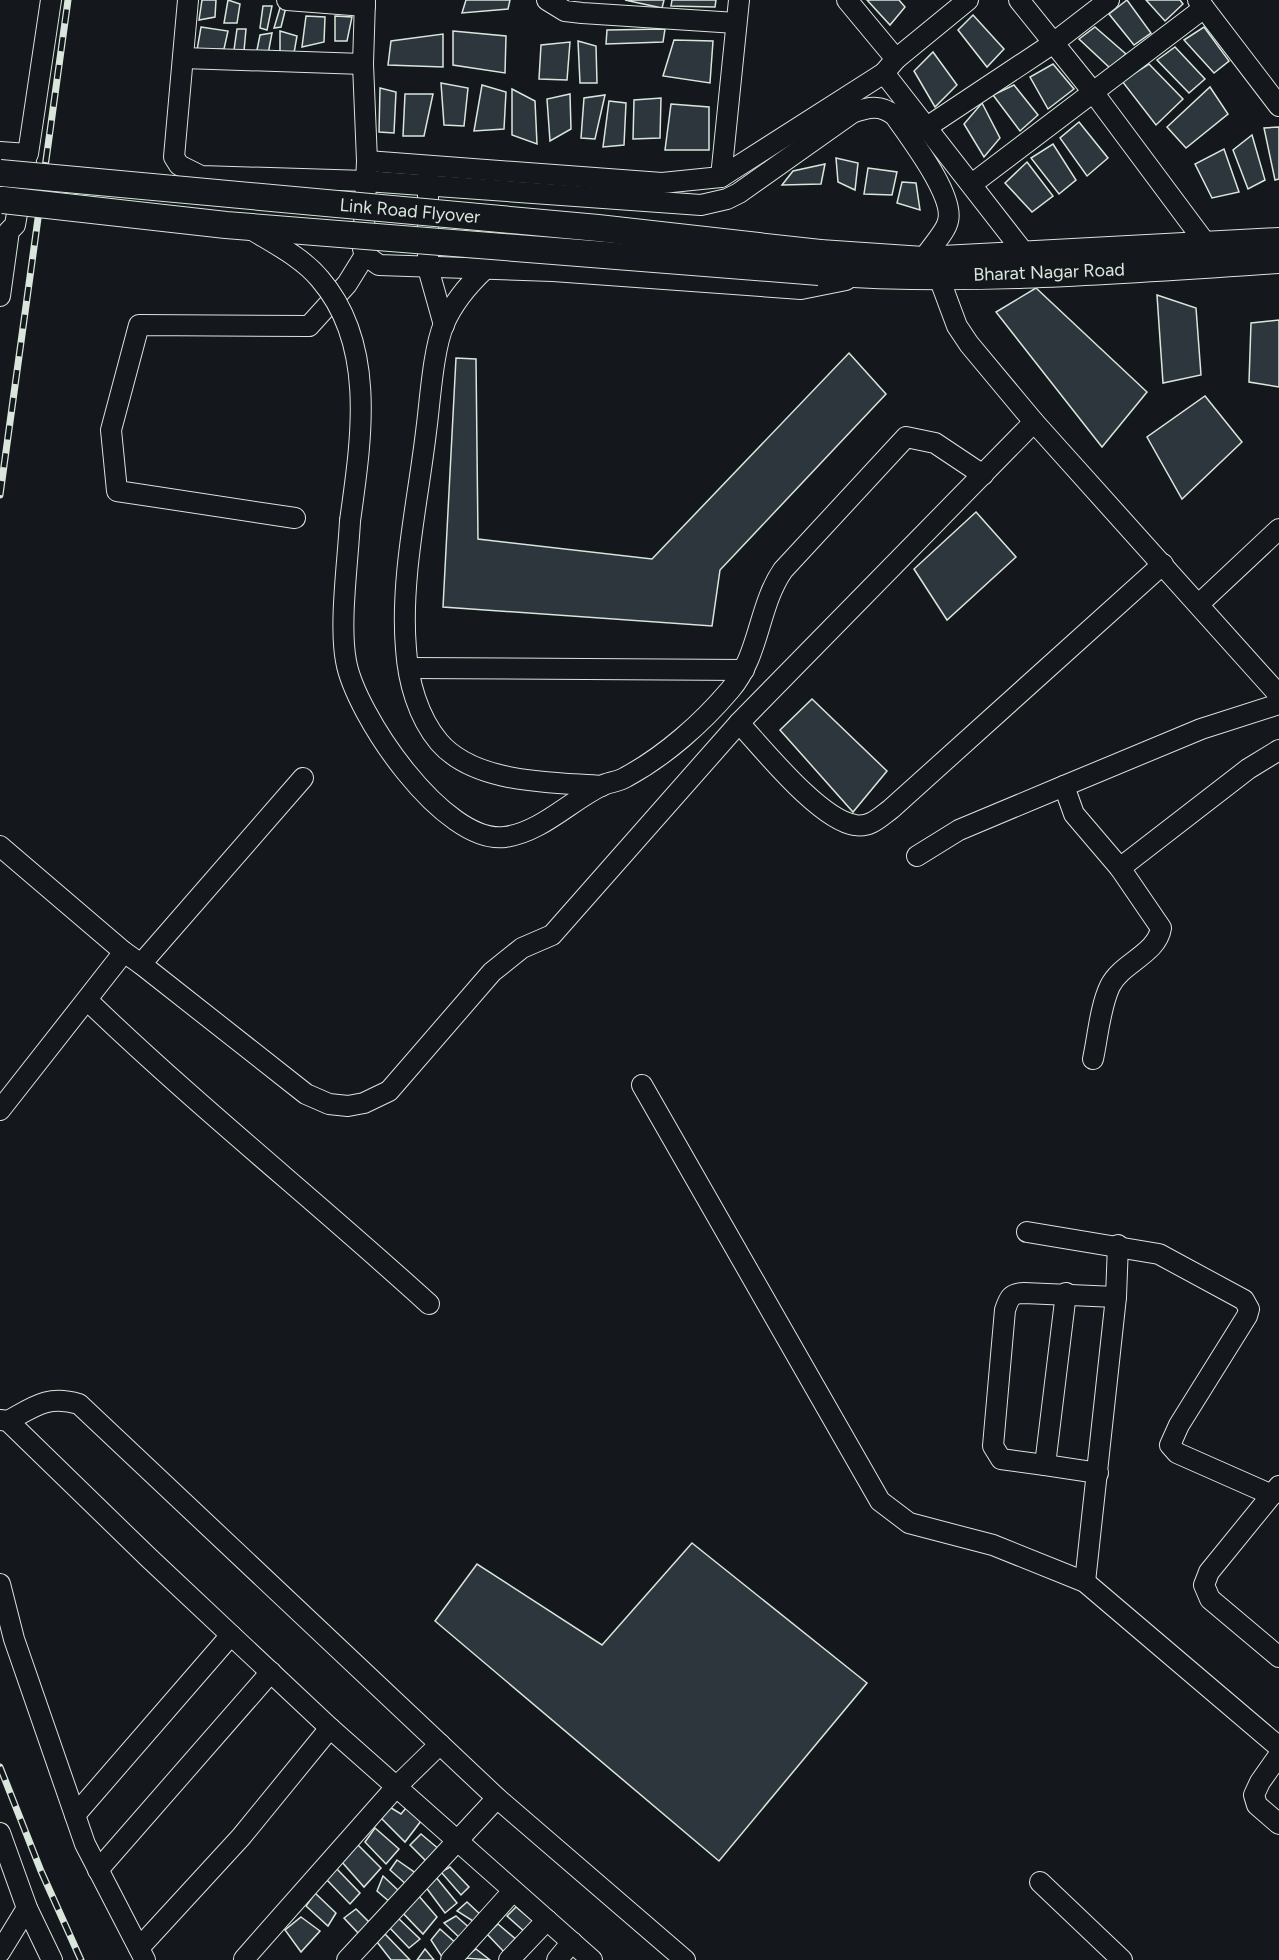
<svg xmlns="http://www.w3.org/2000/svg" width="1279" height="1960" viewBox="0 0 1279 1960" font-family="Figtree,sans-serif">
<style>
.building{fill:#2c363c;stroke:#d8e6dc;stroke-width:1.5}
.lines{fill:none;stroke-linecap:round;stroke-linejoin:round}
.minor-casing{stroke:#d8e6dc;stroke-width:22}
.major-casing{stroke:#d8e6dc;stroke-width:28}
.minor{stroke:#14181c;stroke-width:20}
.major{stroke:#14181c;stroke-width:26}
.rail-casing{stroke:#d8e6dc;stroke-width:7}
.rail{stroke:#14181c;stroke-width:4.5;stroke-dasharray:14;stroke-linecap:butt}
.minor-bridge-casing{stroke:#d8e6dc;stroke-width:22;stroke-linecap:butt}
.major-bridge-casing{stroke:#d8e6dc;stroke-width:28;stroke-linecap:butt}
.minor-bridge{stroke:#14181c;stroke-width:20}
.major-bridge{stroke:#14181c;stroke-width:26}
.labels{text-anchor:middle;stroke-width:4.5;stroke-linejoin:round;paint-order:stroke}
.street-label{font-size:18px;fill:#d8e6dc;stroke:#14181c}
</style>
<rect width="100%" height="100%" fill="#14181c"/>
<g class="building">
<path d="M202,0H216L215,17L199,20Z"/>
<path d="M228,0L240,4L237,23H224Z"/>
<path d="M466,0H510L508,9L462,13Z"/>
<path d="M625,0H664L662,8Z"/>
<path d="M672,0H716L715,7L671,6Z"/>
<path d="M867,0H899L905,7L890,25Z"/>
<path d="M1127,0L1151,33L1134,45L1109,14Z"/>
<path d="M1146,0H1180L1183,4L1165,21Z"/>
<path d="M263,6H272L267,30L260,28Z"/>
<path d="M286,7L281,27L274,28L280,8Z"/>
<path d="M973,15L1004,49L987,67L958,30Z"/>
<path d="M306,16L325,17L324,42L302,47Z"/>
<path d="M335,16L352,17L347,41H335Z"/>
<path d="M201,27L228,31L224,49L197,50Z"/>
<path d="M1095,27L1126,54L1110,68L1079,39Z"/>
<path d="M1204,27L1229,61L1214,73L1184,40Z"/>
<path d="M237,29H246L244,51L234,50Z"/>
<path d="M665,29L663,42L606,44L607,30Z"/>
<path d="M280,31L297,36L294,53L280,54Z"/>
<path d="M453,31L506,36L505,73L453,65Z"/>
<path d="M272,33L268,54L256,55L260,35Z"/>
<path d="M443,34V67L388,65L391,41Z"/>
<path d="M674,40L713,41L710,83L663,76Z"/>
<path d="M578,41L596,46L597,83H580Z"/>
<path d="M570,42L567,80L539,79L541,45Z"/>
<path d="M1175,47L1205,79L1189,93L1157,60Z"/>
<path d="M933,52L957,85L935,107L914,71Z"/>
<path d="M1053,64L1074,89L1048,109L1030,77Z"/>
<path d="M1149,64L1183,99L1156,125L1122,81Z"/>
<path d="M441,83L468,88L464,126L444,125Z"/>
<path d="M482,85L506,92L504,129L474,131Z"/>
<path d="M1014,85L1038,115L1020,131L993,95Z"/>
<path d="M1210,87L1228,114L1186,148L1167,127Z"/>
<path d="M380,88L396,92L394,133L379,132Z"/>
<path d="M512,89L535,101L537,144L512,135Z"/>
<path d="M405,94H433L424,136H403Z"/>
<path d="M570,94L571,129L550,141L547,99Z"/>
<path d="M605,95L595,139L581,138L584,98Z"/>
<path d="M661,98L660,138L633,139L634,100Z"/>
<path d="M609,101L626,103L624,145L603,147Z"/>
<path d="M982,103L1000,138L984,157L964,124Z"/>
<path d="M671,104L709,107V150H665Z"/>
<path d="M1079,122L1108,158L1087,176L1060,138Z"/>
<path d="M1279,127V179L1275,180L1264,128Z"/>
<path d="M1252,135L1265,180L1248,189L1233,150Z"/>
<path d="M1053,144L1076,180L1059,194L1031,158Z"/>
<path d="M1224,149L1239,192L1212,198L1195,164Z"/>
<path d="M836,158L858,163L855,190L838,182Z"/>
<path d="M1027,162L1053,196L1032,212L1005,183Z"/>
<path d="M825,164L821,184L782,185L793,171Z"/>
<path d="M868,168L897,172L892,195L864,194Z"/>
<path d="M902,182L916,183L920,210L897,203Z"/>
<path d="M1036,288L1147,392L1102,447L996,312Z"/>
<path d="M1157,295L1196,308L1201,375L1163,383Z"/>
<path d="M1279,320V387L1249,382L1251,323Z"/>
<path d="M849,353L886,394L720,570L712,626L443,607L456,358L476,359L478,539L652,559Z"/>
<path d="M1205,396L1242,442L1182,499L1147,437Z"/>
<path d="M976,512L1016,557L947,620L914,569Z"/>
<path d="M812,699L887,771L853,812L780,730Z"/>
<path d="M692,1543L867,1683L719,1861L435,1621L477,1564L602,1645Z"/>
<path d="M388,1806L401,1814L406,1808L421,1821L405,1842L380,1817Z"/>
<path d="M375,1828L399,1849L386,1864L365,1842Z"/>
<path d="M421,1834L440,1850L429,1864L410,1845Z"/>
<path d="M357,1844L381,1868L364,1887L341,1861Z"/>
<path d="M397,1860L417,1874L407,1885L390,1870Z"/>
<path d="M450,1867L469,1887L461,1895L441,1872Z"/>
<path d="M336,1868L360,1893L350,1904L326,1879Z"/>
<path d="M383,1876L399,1891L391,1903L377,1891Z"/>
<path d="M435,1876L457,1903L445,1913L425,1886Z"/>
<path d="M315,1893L336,1913L328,1926L306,1906Z"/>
<path d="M418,1895L437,1917L423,1934L399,1909Z"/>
<path d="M467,1902L482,1916L476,1923L457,1911Z"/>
<path d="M516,1907L535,1923L526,1933L507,1916Z"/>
<path d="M356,1909L372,1925L360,1935L344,1918Z"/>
<path d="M456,1916L472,1930L462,1940L444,1923Z"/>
<path d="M301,1917L320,1931L301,1952L285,1930Z"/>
<path d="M397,1917L420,1939L409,1948L388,1926Z"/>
<path d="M498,1924L518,1941L506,1954L487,1934Z"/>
<path d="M440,1929L458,1945L442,1957L431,1940Z"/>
<path d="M385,1934L410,1960H391L377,1942Z"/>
<path d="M425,1949L434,1960H417Z"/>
<path d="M476,1949L490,1960L464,1958Z"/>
</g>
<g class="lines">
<g class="minor-casing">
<g id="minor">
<path d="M188,0L174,157L179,165L201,176L366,181L701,205L727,199L739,193L852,113C868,107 881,104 895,116C910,138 955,196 948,221C946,232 929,249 923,260"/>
<path d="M287,0L365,6"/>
<path d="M365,0L363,64L367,161L363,249L365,255L379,265L553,271L801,289L846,280"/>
<path d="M547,0L565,11L582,13L736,23"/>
<path d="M847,0L896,59"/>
<path d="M1019,0L1093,92L1207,245"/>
<path d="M1198,0L1279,106"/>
<path d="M183,58L363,64"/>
<path d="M884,73L896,59L968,0"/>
<path d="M927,127L1052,44L1109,0"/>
<path d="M0,152L28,154L51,0"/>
<path d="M367,161L662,183L721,177L884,73L1025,254"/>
<path d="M721,177L739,0"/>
<path d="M428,184V268L444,325"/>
<path d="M972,184L1204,8"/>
<path d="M485,269C468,285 453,303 444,324C433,349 430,403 426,432C418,501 400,579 406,649C408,681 418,717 439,742C475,784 552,782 602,786"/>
<path d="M938,275L957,326L969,344L1034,422L1279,695"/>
<path d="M0,296L9,231L15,225L26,162"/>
<path d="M295,518L117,491L111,430L139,325L309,326L347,284L365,255"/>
<path d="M350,521C348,561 339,624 346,661C355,714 444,845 505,837C541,832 569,802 601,786C609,782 618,782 626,777C665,756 702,723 730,690C760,655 758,606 783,570L906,437L935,443L983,475"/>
<path d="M1199,604L1279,529"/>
<path d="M410,668L744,670"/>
<path d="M1279,704L1201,729L1064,786L1074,814L1120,868L1248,769L1279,750"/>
<path d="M739,723L1034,422"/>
<path d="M0,846L124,952"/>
<path d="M917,856L959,830L1064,786"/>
<path d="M141,964L306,1094L329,1104L348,1106L364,1103L389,1091L492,972L522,948L552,935L739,723C764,750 820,820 855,825C870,828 880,817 891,809L1163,564"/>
<path d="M87,1000C197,1106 316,1201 429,1304"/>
<path d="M1093,1059C1098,1036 1100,1007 1110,986C1121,963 1157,954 1161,928L1120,868"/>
<path d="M642,1085L880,1501L909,1523L993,1545L1085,1582L1279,1747"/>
<path d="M0,1110L124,952L141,964L303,778"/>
<path d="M1027,1232L1159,1254L1244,1300L1249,1309L1247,1316L1179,1425L1170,1445L1177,1453L1272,1495"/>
<path d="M1066,1293L1045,1465L1098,1473"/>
<path d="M0,1420L8,1421L149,1558L330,1728L592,1960"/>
<path d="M8,1421C35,1406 48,1395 79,1404L497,1798L685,1960"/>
<path d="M1045,1465L1001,1459L993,1446L1005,1310C1009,1298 1011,1293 1024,1293L1116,1297"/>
<path d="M1279,1486L1209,1572L1204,1585L1210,1599L1279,1657"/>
<path d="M1085,1582L1116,1297L1118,1245"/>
<path d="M0,1584L14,1639L85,1844L145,1960"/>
<path d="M1279,1755L1260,1782L1254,1795L1257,1805L1279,1824"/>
<path d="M75,1815L231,1635"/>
<path d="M0,1833L27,1908L52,1960"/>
<path d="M98,1870L271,1672"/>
<path d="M1040,1882L1122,1960"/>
<path d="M139,1948L241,1837L330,1728"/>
<path d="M0,1952L27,1908"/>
<path d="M244,1959L396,1787L440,1744"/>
<path d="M347,1960L497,1798"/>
<path d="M451,1960L513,1891"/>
<path d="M509,1960L547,1920"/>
<path d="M557,1960L572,1942"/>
</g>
</g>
<g class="major-casing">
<g id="major">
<path d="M820,253L923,260L1279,241"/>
<path d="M819,272C972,283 1126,270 1279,260"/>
</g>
</g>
<use href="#minor" class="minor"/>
<use href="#major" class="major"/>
<g class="rail-casing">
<g id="rail">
<path d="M0,495L68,0"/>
<path d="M0,1767L41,1871L81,1960"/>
</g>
</g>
<use href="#rail" class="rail"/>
<g class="minor-bridge-casing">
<path id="minor-bridge" d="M249,228C273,243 302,257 320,279C377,345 361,441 350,521"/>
</g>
<g class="major-bridge-casing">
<g id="major-bridge">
<path d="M0,173L598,228L820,253"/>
<path d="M3,200L226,225L819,272"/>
</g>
</g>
<use href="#minor-bridge" class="minor-bridge"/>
<use href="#major-bridge" class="major-bridge"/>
</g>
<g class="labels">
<g class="street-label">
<text transform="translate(410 211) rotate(5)" y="6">Link Road Flyover</text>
<text transform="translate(1049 272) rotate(-2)" y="6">Bharat Nagar Road</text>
</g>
</g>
</svg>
